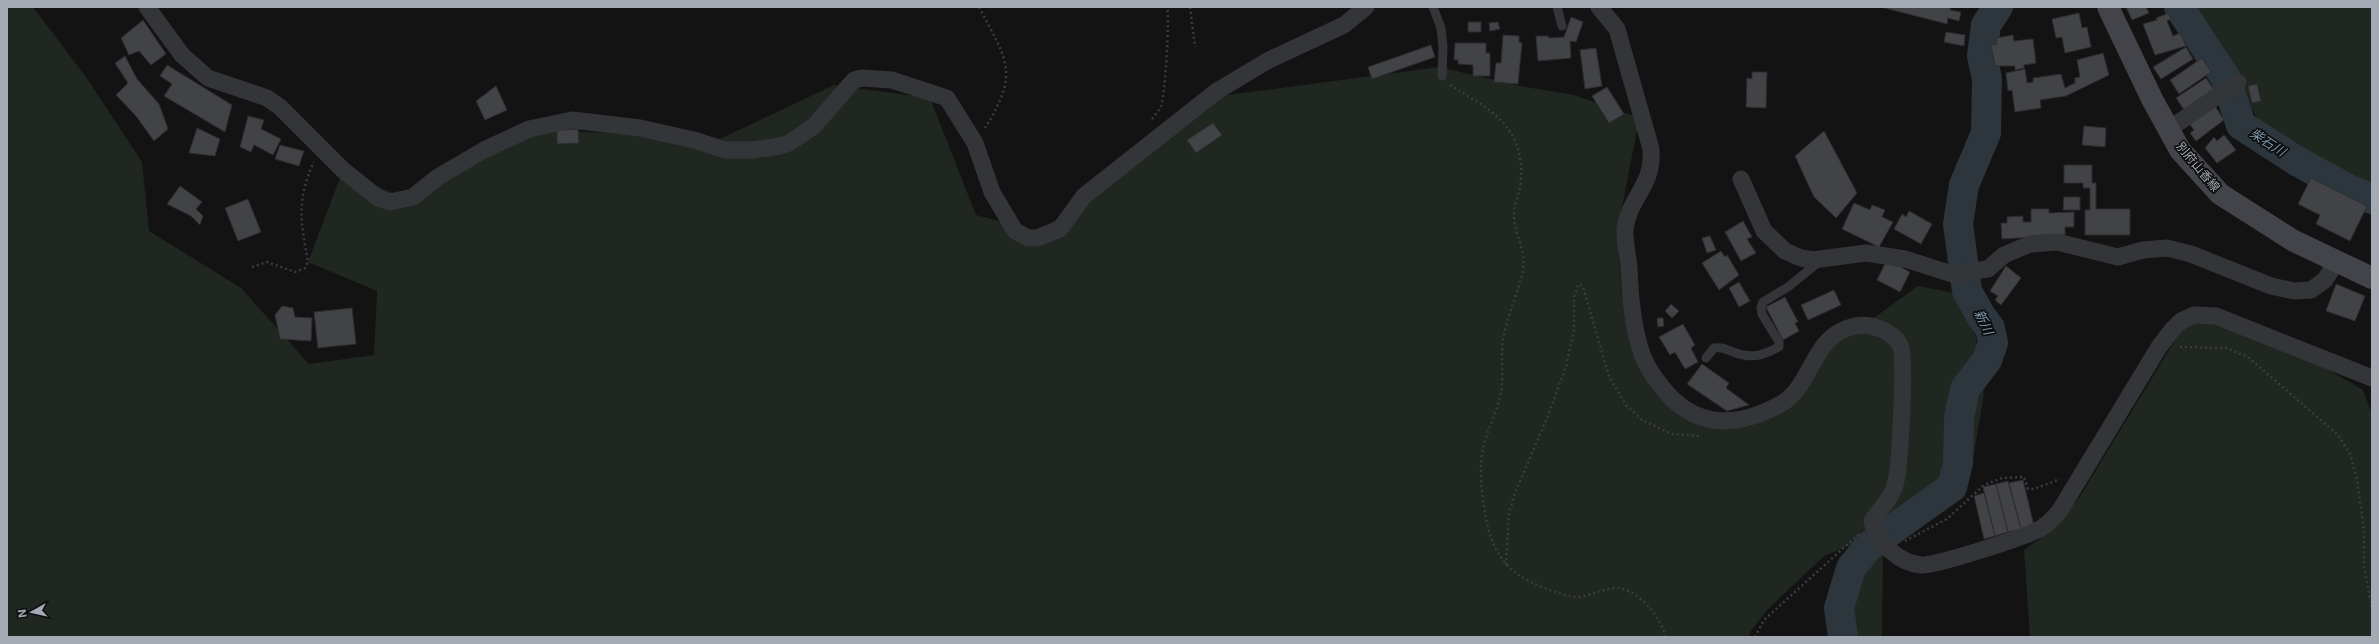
<svg xmlns="http://www.w3.org/2000/svg" width="2379" height="644" viewBox="0 0 2379 644" font-family="Inter,'Noto Sans JP',sans-serif">
<style>
.green{fill:#1f2720}
.lines{fill:none;stroke-linecap:round;stroke-linejoin:round}
.river{stroke:#2d363c;stroke-width:30}
.building{fill:#424347;stroke:#2d2d30}
.path{stroke:#3a3c40;stroke-width:2.5;stroke-dasharray:2 3;stroke-linecap:butt}
.service{stroke:#343539;stroke-width:9}
.minor{stroke:#343539;stroke-width:17}
.secondary{stroke:#424449;stroke-width:22}
.labels{text-anchor:middle;stroke-width:3.5;stroke-linejoin:round;paint-order:stroke}
.street-label{font-size:12px;fill:#a5abb4;stroke:#0e0e0f}
.water-label{font-size:13px;font-style:italic;fill:#7d9aae;stroke:#0e0e0f}
</style>
<rect width="100%" height="100%" fill="#131314"/>
<g class="green">
<path d="M7,7H33L86,77L142,162L149,231L241,288L309,364L374,355L377,291L308,262L343,170L405,199L529,129L720,139L834,85L930,98L976,215L1037,231L1087,201L1220,96L1439,67L1520,86L1574,95L1634,116L1638,125L1617,233L1622,298L1634,354L1688,420L1769,418L1824,354L1843,336L1867,323L1918,286L1970,296L1984,394L1974,454L1906,510L1861,541L1824,556L1767,610L1751,631L1749,637H7Z"/>
<path d="M2190,7H2372V193L2363,194L2282,159Z"/>
<path d="M2195,322L2210,323L2315,362L2363,390L2372,414V637H2030L2024,550L2050,532L2079,498L2183,327Z"/>
<path d="M1883,549L1882,637H1827L1856,586L1866,564Z"/>
</g>
<g class="lines">
<g class="river">
<path d="M2179,7L2225,77L2241,125L2295,160L2350,190L2372,199"/>
<path d="M1843,637L1839,608L1851,568L1868,547L1952,487L1958,463L1959,418L1965,389L1987,360L1993,343L1990,328L1981,316L1967,291L1958,224L1964,185L1986,133L1987,79L1982,56L1986,25L1998,7"/>
</g>
</g>
<g class="building">
<path d="M1881,7H1951L1950,10L1961,12L1959,21L1948,18L1947,24Z"/>
<path d="M2126,7H2146L2149,13L2132,20Z"/>
<path d="M2079,13L2082,28L2087,27L2091,47L2065,53L2062,37L2056,38L2052,19Z"/>
<path d="M2169,13L2171,19L2167,21L2173,36L2180,33L2186,46L2155,55L2143,24L2157,20L2156,18Z"/>
<path d="M1571,17L1583,22L1576,42L1570,41L1571,58L1538,61L1536,36H1548L1549,38L1564,37Z"/>
<path d="M143,20L166,54L151,65L139,51L129,55L121,38Z"/>
<rect x="1468" y="22" width="13" height="10"/>
<path d="M1498,22L1500,29L1490,31L1489,23Z"/>
<path d="M1946,32L1965,35L1964,46L1944,42Z"/>
<path d="M1503,35L1519,36V42L1522,43L1518,84L1494,82L1496,63H1501Z"/>
<path d="M2013,35L2014,41L2033,39L2036,63L2024,65V68L2015,70V66H1995L1991,45L1997,44L1996,38Z"/>
<path d="M1455,43H1486V53H1490V76H1473V65L1458,64V60H1454Z"/>
<path d="M1431,45L1435,57L1372,79L1368,67Z"/>
<path d="M2186,47L2193,59L2161,79L2153,67Z"/>
<path d="M1596,48L1602,86L1585,89L1580,50Z"/>
<path d="M2103,53L2109,75L2066,96L2040,100L2041,108L2015,112L2012,90L2008,91L2006,73L2025,69L2027,83L2033,82V78L2061,74L2065,88L2075,83V78L2080,77L2077,60Z"/>
<path d="M125,56L137,79L159,104L168,129L154,141L136,116L116,95L128,83L115,63Z"/>
<path d="M2202,58L2211,72L2179,94L2170,80Z"/>
<path d="M167,65L232,105L225,132L164,96L172,84L160,76Z"/>
<path d="M1752,72H1767L1766,108L1746,107L1747,78L1752,79Z"/>
<path d="M2206,78L2215,91L2185,111L2176,98Z"/>
<path d="M2257,84L2261,101L2252,103L2248,86Z"/>
<path d="M496,86L507,110L485,120L476,101Z"/>
<path d="M1607,87L1624,114L1609,123L1592,96Z"/>
<path d="M2213,103L2224,120L2196,141L2190,133L2194,130L2188,122Z"/>
<path d="M248,116L264,120L261,129L281,139L273,155L254,145L251,152L240,147Z"/>
<path d="M1213,123L1222,135L1196,153L1187,140Z"/>
<path d="M2084,126L2106,128L2105,147L2082,145Z"/>
<path d="M197,128L220,139L215,156L189,153Z"/>
<path d="M578,129L579,143L557,144V130Z"/>
<path d="M1824,131L1857,193L1836,218L1814,197L1795,156Z"/>
<path d="M2224,135L2236,150L2217,163L2205,148L2214,137L2217,141Z"/>
<path d="M280,145L304,151L299,166L275,159Z"/>
<path d="M2064,165H2092V183H2096V209H2130V235H2085V210H2090V188H2083V183H2064Z"/>
<path d="M2311,178L2367,206L2350,241L2316,224L2320,215L2298,204Z"/>
<path d="M180,186L202,202L196,209L203,216L200,225L191,216L167,204Z"/>
<path d="M2064,197H2080V210H2063Z"/>
<path d="M248,199L261,232L238,241L225,208Z"/>
<path d="M1854,203L1870,210L1872,205L1885,210L1882,217L1893,222L1879,247L1842,229Z"/>
<path d="M2031,209H2049V213L2074,212V227H2065V235L2002,239L2001,223H2007V217L2023,216V222H2031Z"/>
<path d="M1909,211L1932,224L1921,244L1894,229L1902,214L1906,217Z"/>
<path d="M1743,221L1752,237L1747,239L1756,253L1741,261L1725,232Z"/>
<path d="M1710,236L1716,250L1707,253L1702,238Z"/>
<path d="M1721,251L1725,257L1727,255L1739,275L1719,290L1702,263Z"/>
<path d="M1887,260L1910,272L1900,292L1877,280Z"/>
<path d="M2006,266L2021,278L2001,305L1995,300L1998,296L1990,291Z"/>
<path d="M1739,282L1750,301L1739,307L1729,288Z"/>
<path d="M2336,284L2365,296L2355,321L2326,311Z"/>
<path d="M1834,290L1841,305L1808,320L1801,305Z"/>
<path d="M1785,297L1798,322L1795,323L1799,331L1783,340L1766,307Z"/>
<path d="M1671,304L1679,311L1672,318L1665,311Z"/>
<path d="M282,306L293,308L295,317L312,318L311,341L280,339L275,315Z"/>
<path d="M352,308L356,344L318,348L314,312Z"/>
<path d="M1657,318H1663L1664,326L1658,327Z"/>
<path d="M1683,324L1695,345L1691,348L1698,362L1685,369L1675,352L1670,355L1659,337Z"/>
<path d="M1702,364L1729,383L1726,388L1749,405L1727,411L1687,384Z"/>
<path d="M2023,480L2034,526L2021,529L2009,483Z"/>
<path d="M2008,481L2021,529L2008,532L1996,484Z"/>
<path d="M1996,484L2008,532L1995,536L1983,487Z"/>
<path d="M1984,493L1995,536L1984,539L1974,496Z"/>
</g>
<g class="lines">
<g class="path">
<path d="M979,7C1007,61 1020,72 985,128"/>
<path d="M1190,7L1195,47"/>
<path d="M1450,85C1488,109 1524,124 1521,179C1521,192 1513,204 1514,218C1515,236 1526,249 1523,270C1518,294 1507,316 1503,340C1500,359 1505,379 1500,397C1496,413 1488,429 1484,445C1479,464 1481,487 1484,506C1490,551 1504,573 1547,589C1556,592 1568,597 1578,597C1591,596 1604,588 1617,588C1637,588 1663,619 1665,637"/>
<path d="M1152,119C1155,115 1159,111 1161,106C1165,96 1170,17 1167,7"/>
<path d="M252,267L267,262L295,272L305,268L308,262C301,224 296,199 314,162"/>
<path d="M2180,347L2226,348L2248,357L2338,435L2350,454L2357,480L2364,530V565L2372,610"/>
<path d="M1905,541L1947,519L1984,485L2002,478L2024,477L2028,489H2034L2060,479"/>
<path d="M1506,565L1509,513L1515,493L1549,413L1566,366L1574,331V298L1578,285L1580,284L1583,287L1609,376L1626,405L1642,420L1672,434L1701,436"/>
<path d="M1755,637L1764,620L1859,534"/>
</g>
<g class="service">
<path d="M1433,7L1441,28L1443,47L1442,76"/>
<path d="M1557,7L1562,26"/>
<path d="M1706,358L1714,348C1722,347 1726,349 1733,352C1751,359 1762,356 1779,347V342L1762,314L1761,307L1763,302L1788,287L1820,261"/>
</g>
<g class="minor">
<path d="M147,7L182,55L208,78L267,98L280,107L343,170L378,198L390,202L413,197L438,177L484,150L529,129L572,120L640,128L694,140L725,150H752L780,146L789,143L814,126L854,80L862,78L892,80L947,98L975,143L992,192L1015,231L1028,238H1037L1060,229L1084,196L1217,91L1269,60L1344,25L1366,7"/>
<path d="M1599,7L1617,29L1651,149C1654,186 1630,196 1625,228C1624,241 1628,255 1629,268C1630,295 1632,322 1640,348C1644,362 1652,375 1661,386C1693,428 1734,429 1779,405C1814,387 1810,335 1855,326C1871,323 1893,331 1900,345C1906,358 1900,465 1896,481C1893,498 1880,508 1872,521C1876,543 1900,563 1921,565C1933,567 2032,535 2043,527C2049,523 2054,517 2059,512L2159,347L2172,330L2181,321L2194,315L2216,316L2372,378"/>
<path d="M2169,129L2238,82"/>
<path d="M1741,179L1764,231L1785,251L1801,258L1813,260L1866,253L1905,259L1952,274L1988,269L2004,255L2030,244L2057,242L2118,257L2143,250L2167,248L2191,254L2271,286L2294,291L2311,290L2325,280L2336,262"/>
</g>
<path class="secondary" d="M2108,7L2152,99L2180,150L2220,194L2294,241L2372,278"/>
</g>
<g class="labels">
<g class="street-label">
<text transform="translate(2198 167) rotate(50)" y="4">別府山香線</text>
</g>
<g class="water-label">
<text transform="translate(2268 142) rotate(33)" y="5">柴石川</text>
<text transform="translate(1984 322) rotate(65)" y="5">新川</text>
</g>
</g>
<rect width="2379" height="644" fill="none" stroke="#a5abb4" stroke-width="16"/>
<g transform="translate(32 612) rotate(262)" stroke="#0e0e0f" stroke-width="3" paint-order="stroke">
<path d="M0-3L7 15L0 10L-7 15Z" fill="#a5abb4"/>
<text y="-6" font-size="11" font-weight="bold" text-anchor="middle" fill="#a5abb4">N</text>
</g>
</svg>
